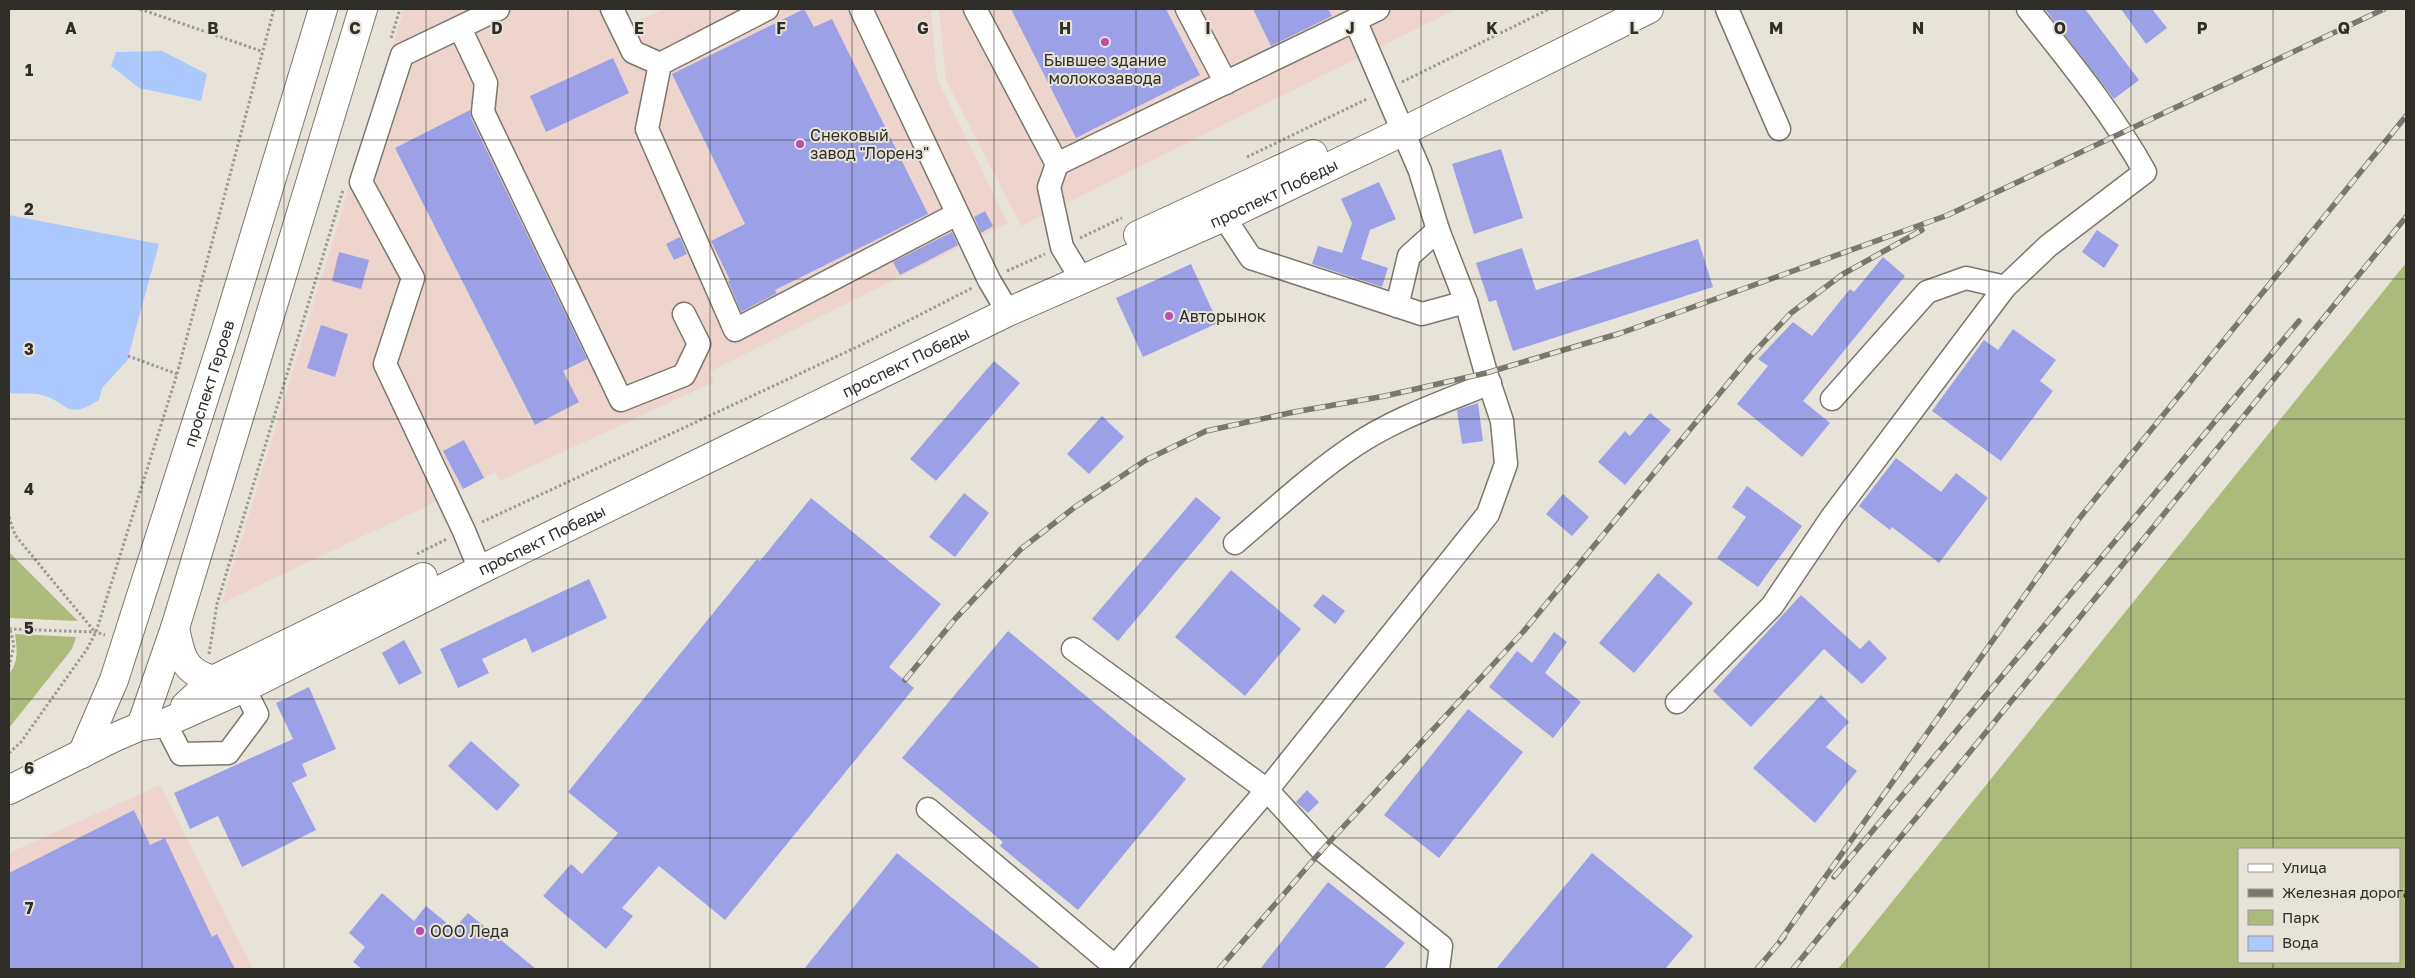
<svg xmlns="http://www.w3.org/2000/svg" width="2415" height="978" viewBox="0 0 2415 978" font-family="'Golos Text',sans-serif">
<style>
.industrial{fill:#edd4cc}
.green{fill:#acba7c;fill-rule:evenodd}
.water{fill:#acc9fe}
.building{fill:#9ca1e7}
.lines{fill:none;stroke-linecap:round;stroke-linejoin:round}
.minor-casing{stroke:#7b776c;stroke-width:25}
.major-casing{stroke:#7b776c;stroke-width:30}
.path{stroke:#9e9a92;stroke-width:3;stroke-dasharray:2.5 2.5;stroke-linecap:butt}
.minor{stroke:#fff;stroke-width:22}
.major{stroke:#fff;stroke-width:28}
.rail-casing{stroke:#7a776f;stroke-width:5.5}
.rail{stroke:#e8e3d8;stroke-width:4;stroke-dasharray:11;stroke-linecap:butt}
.grid{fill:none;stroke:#2f2d28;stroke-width:1;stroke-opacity:0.55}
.poi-dot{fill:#ba4fb0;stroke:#e8e3d8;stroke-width:2}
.labels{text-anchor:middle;stroke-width:4;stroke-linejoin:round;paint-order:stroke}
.poi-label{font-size:16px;fill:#2f2d28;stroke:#e8e3d8;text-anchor:start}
.street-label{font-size:16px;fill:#2f2d28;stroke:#e8e3d8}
.grid-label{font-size:16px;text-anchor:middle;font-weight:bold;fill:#2f2d28;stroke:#e8e3d8;stroke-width:4;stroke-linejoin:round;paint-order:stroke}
</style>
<rect width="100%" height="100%" fill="#e8e3d8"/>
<g class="industrial">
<path d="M404,9H625L632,24L664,9H931L937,79L1008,223L709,372L714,382L500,481L495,472L463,489L222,603Z"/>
<path d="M939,9H1456L1021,226L946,80Z"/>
<path d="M160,785L253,969H9V853Z"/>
</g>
<g class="green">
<path d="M2406,263V969H1838ZM2239,849H2399V962H2239Z"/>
<path d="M9,552L78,621L9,618Z"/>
<path d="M15,634L76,637L72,649L9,728V674C19,662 17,649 15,634Z"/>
</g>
<g class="water">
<path d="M162,51L207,74L201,101L139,88L111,66L116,52Z"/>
<path d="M9,215L159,244L127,361L102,388L99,400C64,423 68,399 37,394C28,393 18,394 9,393Z"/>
</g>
<g class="building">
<path d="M804,9L814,27L832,19L928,214L775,290L777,293L741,312L728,281L730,280L711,241L745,224L672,74Z"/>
<path d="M1011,9H1166L1200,75L1076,138Z"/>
<path d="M1253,9H1328L1332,16L1271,46Z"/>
<path d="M2045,9H2085L2139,80L2114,99Z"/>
<path d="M2121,9H2152L2167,28L2146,44Z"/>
<path d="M613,58L629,93L546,132L530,96Z"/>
<path d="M470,110L471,118L587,359L563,371L579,402L535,425L395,148Z"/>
<path d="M1501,149L1523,218L1474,234L1452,164Z"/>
<path d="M1379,182L1396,219L1370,230L1361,259L1388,268L1382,287L1312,264L1318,246L1342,253L1352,223L1341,199Z"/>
<path d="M985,211L993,226L981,233L974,217Z"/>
<path d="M2097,230L2119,245L2104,268L2082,252Z"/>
<path d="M952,232L958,245L900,275L893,262Z"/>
<path d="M680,237L687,254L674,260L666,244Z"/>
<path d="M1698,239L1713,287L1513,351L1496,300L1489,302L1476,263L1522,248L1536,290Z"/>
<path d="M339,252L369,260L361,289L332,281Z"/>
<path d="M1883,257L1905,276L1803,401L1830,423L1802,457L1737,404L1768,366L1758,359L1793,322L1812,336L1850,289L1854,292Z"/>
<path d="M1191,264L1218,323L1143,357L1116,298Z"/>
<path d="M321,325L348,334L335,377L307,368Z"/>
<path d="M2013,329L2056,360L2040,381L2053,391L2001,461L1932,411L1984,340L1998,350Z"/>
<path d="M994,361L1020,383L936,481L910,459Z"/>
<path d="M1478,403L1483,441L1462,444L1457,410Z"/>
<path d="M1650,413L1671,430L1625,485L1598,462L1625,431L1630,436Z"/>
<path d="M1102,416L1124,437L1089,474L1067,454Z"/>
<path d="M464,440L484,478L463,489L443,451Z"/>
<path d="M1896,458L1941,492L1956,473L1988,498L1939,563L1892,527L1890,530L1859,506Z"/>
<path d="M1747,486L1802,526L1758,587L1717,558L1746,517L1732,507Z"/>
<path d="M964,493L989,513L955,557L929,537Z"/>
<path d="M1563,494L1589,517L1572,536L1546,514Z"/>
<path d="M1196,497L1221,518L1118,641L1092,619Z"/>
<path d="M811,498L941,604L889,667L914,688L725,920L659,866L622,908L633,916L606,949L543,896L571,864L582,874L618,833L568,792L757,559L760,561Z"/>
<path d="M1231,570L1301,629L1245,696L1175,637Z"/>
<path d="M1658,573L1693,603L1634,673L1599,643Z"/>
<path d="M589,579L607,618L532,653L526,638L482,659L489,673L458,688L440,649Z"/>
<path d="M1323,594L1345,611L1335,624L1313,606Z"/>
<path d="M1801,595L1860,649L1869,640L1887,658L1862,684L1824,649L1751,727L1713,691Z"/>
<path d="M1008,631L1186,779L1078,910L1000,846L1003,842L902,758Z"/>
<path d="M1554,632L1567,642L1545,673L1581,702L1553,738L1489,687L1517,651L1532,663Z"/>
<path d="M404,640L422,673L399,685L382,653Z"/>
<path d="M309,687L336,749L302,764L307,776L292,783L316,830L242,867L218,816L190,829L174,793L293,739L276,703Z"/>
<path d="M1821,695L1849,722L1826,747L1857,771L1815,823L1753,768Z"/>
<path d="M1468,709L1523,752L1439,858L1384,815Z"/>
<path d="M471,741L520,785L497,811L448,766Z"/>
<path d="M1307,790L1319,802L1308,813L1296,802Z"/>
<path d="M134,810L150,845L165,838L212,937L217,934L235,969H9V873Z"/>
<path d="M897,853L977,918L1041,969H804Z"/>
<path d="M1592,853L1693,936L1665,969H1496Z"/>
<path d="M1328,882L1405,943L1384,969H1260Z"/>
<path d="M382,893L414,921L426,906L454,929L468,913L536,969H362L353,962L365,947L349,933Z"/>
</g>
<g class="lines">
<g class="minor-casing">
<g id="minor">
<path d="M612,9L633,52L660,64"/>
<path d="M767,9L660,64L647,129L735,330L957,214"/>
<path d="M861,9L989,280L1008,312"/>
<path d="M975,9L1057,164L1049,187L1062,247L1082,280"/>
<path d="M1187,9L1226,83"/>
<path d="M1727,9L1779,129"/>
<path d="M460,28L486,83L483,112L621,400L684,375L699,344L684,314"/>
<path d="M1057,164L1378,9"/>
<path d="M1224,217L1251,258L1422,314L1466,302"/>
<path d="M1397,306L1409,256L1438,230"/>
<path d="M1832,399L1927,292L1966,278L2005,287"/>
<path d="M1235,543C1274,510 1311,475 1354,446C1395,418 1444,402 1490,383"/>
<path d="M480,570L464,531L385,364L413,278L361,182L402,55L498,9"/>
<path d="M1073,649L1267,790L1488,514L1506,464L1502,421L1486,373L1466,302L1438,230L1420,171L1355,20"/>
<path d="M1677,702L1772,606L1832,517L2005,287L2048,246L2145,172C2112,113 2070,62 2028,9"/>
<path d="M165,723L181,754L228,753L257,714L244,688"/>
<path d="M928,809L1118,969"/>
<path d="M1113,969L1267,790L1322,850L1441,946L1438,969"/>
</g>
</g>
<g class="major-casing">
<g id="major">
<path d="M1138,235L1313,154"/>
<path d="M175,628C181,657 183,671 213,680"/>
<path d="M185,706L213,680L423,577"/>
<path d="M141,726L175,628L363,9"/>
<path id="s1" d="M82,754L114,680L225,333L323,9"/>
<path id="s2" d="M9,790L113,738L141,726L165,723L244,688L480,570L1008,312L1224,217L1404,131L1649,9"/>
</g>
</g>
<g class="path">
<path d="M140,9L261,51"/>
<path d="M391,38L400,9"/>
<path d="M1402,82L1549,9"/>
<path d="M1247,157L1367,99"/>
<path d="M1080,238L1122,218"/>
<path d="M1007,271L1045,254"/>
<path d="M128,356L177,374"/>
<path d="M9,517L15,535L95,632"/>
<path d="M482,522L859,346L972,288"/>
<path d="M417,554L447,539"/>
<path d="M9,629L96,632L105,635"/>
<path d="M209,654L217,604L343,190"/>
<path d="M9,667L14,645L10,629"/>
<path d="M9,753L21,742L87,649L96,632L177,374L274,9"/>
</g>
<use href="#minor" class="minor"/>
<use href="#major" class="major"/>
<g class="rail-casing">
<g id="rail">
<path d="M905,680L955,619L1021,549L1075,507L1146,460L1206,431L1294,412L1385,396L1486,373L1621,333L1948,215L2384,9"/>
<path d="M1834,877L2299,321"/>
<path d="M1780,941L2078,520L2406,116"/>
<path d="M1219,969L1322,850L1523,632L1748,359L1791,313L1843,274L1922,230"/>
<path d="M1757,969L1784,937"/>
<path d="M1793,969L2406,217"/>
</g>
</g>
<use href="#rail" class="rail"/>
</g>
<path class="grid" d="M142,9V969M284,9V969M426,9V969M568,9V969M710,9V969M852,9V969M994,9V969M1136,9V969M1279,9V969M1421,9V969M1563,9V969M1705,9V969M1847,9V969M1989,9V969M2131,9V969M2273,9V849M9,140H2406M9,279H2406M9,419H2406M9,559H2406M9,699H2406M9,838H2406M2273,962V969"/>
<g class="poi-dot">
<circle cx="1105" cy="42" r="5"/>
<circle cx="800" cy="144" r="5"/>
<circle cx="1169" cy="316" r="5"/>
<circle cx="420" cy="931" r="5"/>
</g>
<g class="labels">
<g class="poi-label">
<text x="1105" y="66" text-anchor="middle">Бывшее здание<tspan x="1105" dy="18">молокозавода</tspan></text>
<text x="810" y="141">Снековый<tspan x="810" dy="18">завод "Лоренз"</tspan></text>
<text x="1179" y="322">Авторынок</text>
<text x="430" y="937">ООО Леда</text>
</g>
<g class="street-label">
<text dy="6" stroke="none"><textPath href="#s2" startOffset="1400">проспект Победы</textPath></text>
<text dy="6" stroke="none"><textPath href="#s2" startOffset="995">проспект Победы</textPath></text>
<text dy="6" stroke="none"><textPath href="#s1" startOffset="392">проспект Героев</textPath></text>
<text dy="6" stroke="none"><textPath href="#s2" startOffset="590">проспект Победы</textPath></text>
</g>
</g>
<g class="grid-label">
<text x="71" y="34">A</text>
<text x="213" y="34">B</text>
<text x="355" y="34">C</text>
<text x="497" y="34">D</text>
<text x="639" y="34">E</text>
<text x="781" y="34">F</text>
<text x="923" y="34">G</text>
<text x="1065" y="34">H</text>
<text x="1208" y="34">I</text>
<text x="1350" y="34">J</text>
<text x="1492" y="34">K</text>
<text x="1634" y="34">L</text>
<text x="1776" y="34">M</text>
<text x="1918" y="34">N</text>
<text x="2060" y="34">O</text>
<text x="2202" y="34">P</text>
<text x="2344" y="34">Q</text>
<text x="29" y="76">1</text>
<text x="29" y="215">2</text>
<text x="29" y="355">3</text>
<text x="29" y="495">4</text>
<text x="29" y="634">5</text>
<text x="29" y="774">6</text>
<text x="29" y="914">7</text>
</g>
<rect width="2415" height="978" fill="none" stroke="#2f2d28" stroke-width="20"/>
<rect x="2238" y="848" width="162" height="115" fill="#e8e3d8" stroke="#9e9a92"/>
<rect x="2248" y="864" width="25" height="8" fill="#ffffff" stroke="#9e9a92"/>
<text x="2282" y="873" font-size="15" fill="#2f2d28">Улица</text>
<rect x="2248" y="889" width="25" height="8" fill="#7a776f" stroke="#9e9a92"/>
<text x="2282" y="898" font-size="15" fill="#2f2d28">Железная дорога</text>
<rect x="2248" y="910" width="25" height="15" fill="#acba7c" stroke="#9e9a92"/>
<text x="2282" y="923" font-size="15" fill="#2f2d28">Парк</text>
<rect x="2248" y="936" width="25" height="15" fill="#acc9fe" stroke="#9e9a92"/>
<text x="2282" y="948" font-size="15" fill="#2f2d28">Вода</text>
</svg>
